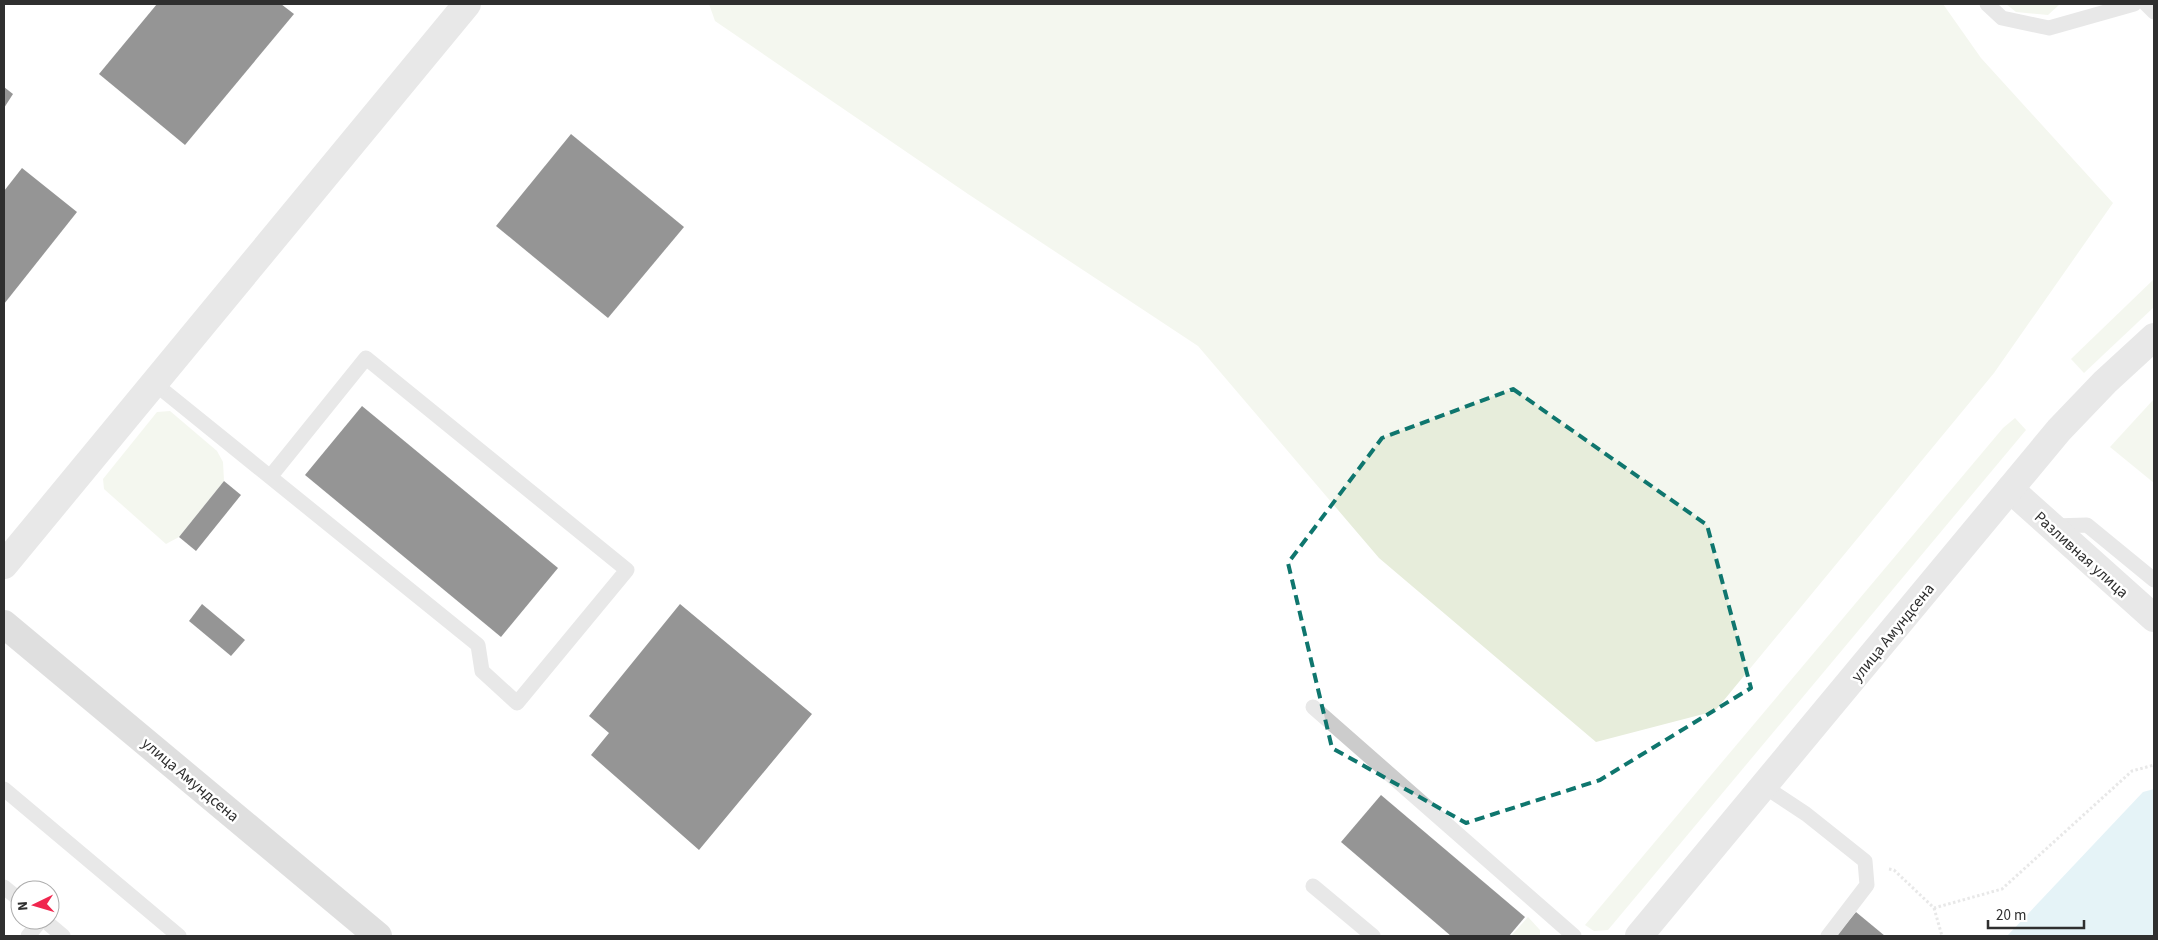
<svg xmlns="http://www.w3.org/2000/svg" width="2158" height="940" viewBox="0 0 2158 940" font-family="'Source Sans 3',sans-serif">
<style>
.green{fill:#e7eddb}
.water{fill:#c6e4ee}
.building{fill:#161616}
.lines{fill:none;stroke-linecap:round;stroke-linejoin:round}
.path{stroke:#ccc;stroke-width:3;stroke-dasharray:2.5 2.5;stroke-linecap:butt}
.service{stroke:#ccc;stroke-width:15}
.minor{stroke:#ccc;stroke-width:28}
.tertiary{stroke:#ccc;stroke-width:28}
.secondary{stroke:#b9b9b9;stroke-width:28}
.marked{fill:none;stroke:#0f766e;stroke-width:4;stroke-dasharray:10 6;stroke-linejoin:round}
.labels{text-anchor:middle;stroke-width:5;stroke-linejoin:round;paint-order:stroke}
.street-label{font-size:16px;fill:#2f2f2f;stroke:#fff}
</style>
<rect width="100%" height="100%" fill="#fff"/>
<g class="green">
<path d="M709,4H1943L1981,58L2113,203L1994,373L1715,711L1596,742L1379,558L1198,346L968,194L715,21Z"/>
<path d="M2006,4H2060L2048,15L2016,12Z"/>
<path d="M2154,279V307L2084,373L2071,359Z"/>
<path d="M2154,399V483L2110,447Z"/>
<path d="M170,411L217,451L223,462L224,481L179,537L166,544L104,489L103,479L157,412Z"/>
<path d="M2015,418L2026,430L1608,930L1594,931L1585,925L2003,428Z"/>
<path d="M1528,917L1540,930V936H1511Z"/>
</g>
<path class="water" d="M2154,789V936H2007L2143,792Z"/>
<g class="building">
<path d="M157,4H281L294,14L185,145L99,74Z"/>
<path d="M4,87L13,94L4,108Z"/>
<path d="M571,134L684,227L608,318L496,226Z"/>
<path d="M22,168L77,212L4,304V191Z"/>
<path d="M362,406L558,568L501,637L305,475Z"/>
<path d="M224,481L241,495L196,551L179,537Z"/>
<path d="M202,604L245,640L231,656L189,621Z"/>
<path d="M680,604L812,714L699,850L591,755L609,733L589,716Z"/>
<path d="M1381,795L1525,917L1509,936H1451L1341,842Z"/>
<path d="M1856,912L1885,936H1836Z"/>
</g>
<g class="lines">
<g class="path">
<path d="M1889,869L1894,870L1934,908L2002,889L2132,771L2154,765"/>
<path d="M1934,908L1942,936"/>
</g>
<g class="service">
<path d="M1987,4L2002,18L2049,28L2134,4"/>
<path d="M2146,4L2154,12"/>
<path d="M154,383L478,645L482,671L517,703L627,570L366,358L270,477"/>
<path d="M2053,526L2087,525L2154,580"/>
<path d="M1313,707L1574,936"/>
<path d="M1765,787L1806,814L1865,861L1867,885L1828,936"/>
<path d="M4,789L179,936"/>
<path d="M1313,886L1373,936"/>
<path d="M4,887L20,900"/>
<path d="M44,920L63,936"/>
<path d="M28,936L41,920"/>
</g>
<g class="minor">
<path d="M2010,489L2154,618"/>
<path d="M4,565L467,4"/>
</g>
<path class="tertiary" d="M1639,936L2059,430L2105,382L2154,337"/>
<path class="secondary" d="M4,624L378,936"/>
</g>
<path d="M0 0H2158V940H0ZM1513,389L1707,525L1751,688L1600,780L1466,823L1332,748L1288,563L1382,438Z" fill="#fff" fill-opacity=".55" fill-rule="evenodd"/>
<path class="marked" d="M1513,389L1707,525L1751,688L1600,780L1466,823L1332,748L1288,563L1382,438Z"/>
<g class="labels">
<g class="street-label">
<text transform="translate(2082 554) rotate(42)" y="6">Разливная улица</text>
<text transform="translate(1892 632) rotate(-51)" y="6">улица Амундсена</text>
<text transform="translate(191 779) rotate(40)" y="6">улица Амундсена</text>
</g>
</g>
<rect width="2158" height="940" fill="none" stroke="#2f2f2f" stroke-width="10"/>
<g transform="translate(35 905) rotate(265)"><circle r="24" fill="#ffffff" stroke="#acacac"/>
<path d="M0-4L9 19L0 12L-9 19Z" fill="#f0264e"/>
<text y="-8" font-size="14" font-weight="bold" text-anchor="middle" fill="#2f2f2f">N</text>
</g>
<path d="M1988 920v8h96v-8" fill="none" stroke="#2f2f2f" stroke-width="2.5"/>
<text x="1996" y="920" font-size="15" fill="#2f2f2f" stroke="#ffffff" stroke-width="4" paint-order="stroke">20 m</text>
</svg>
